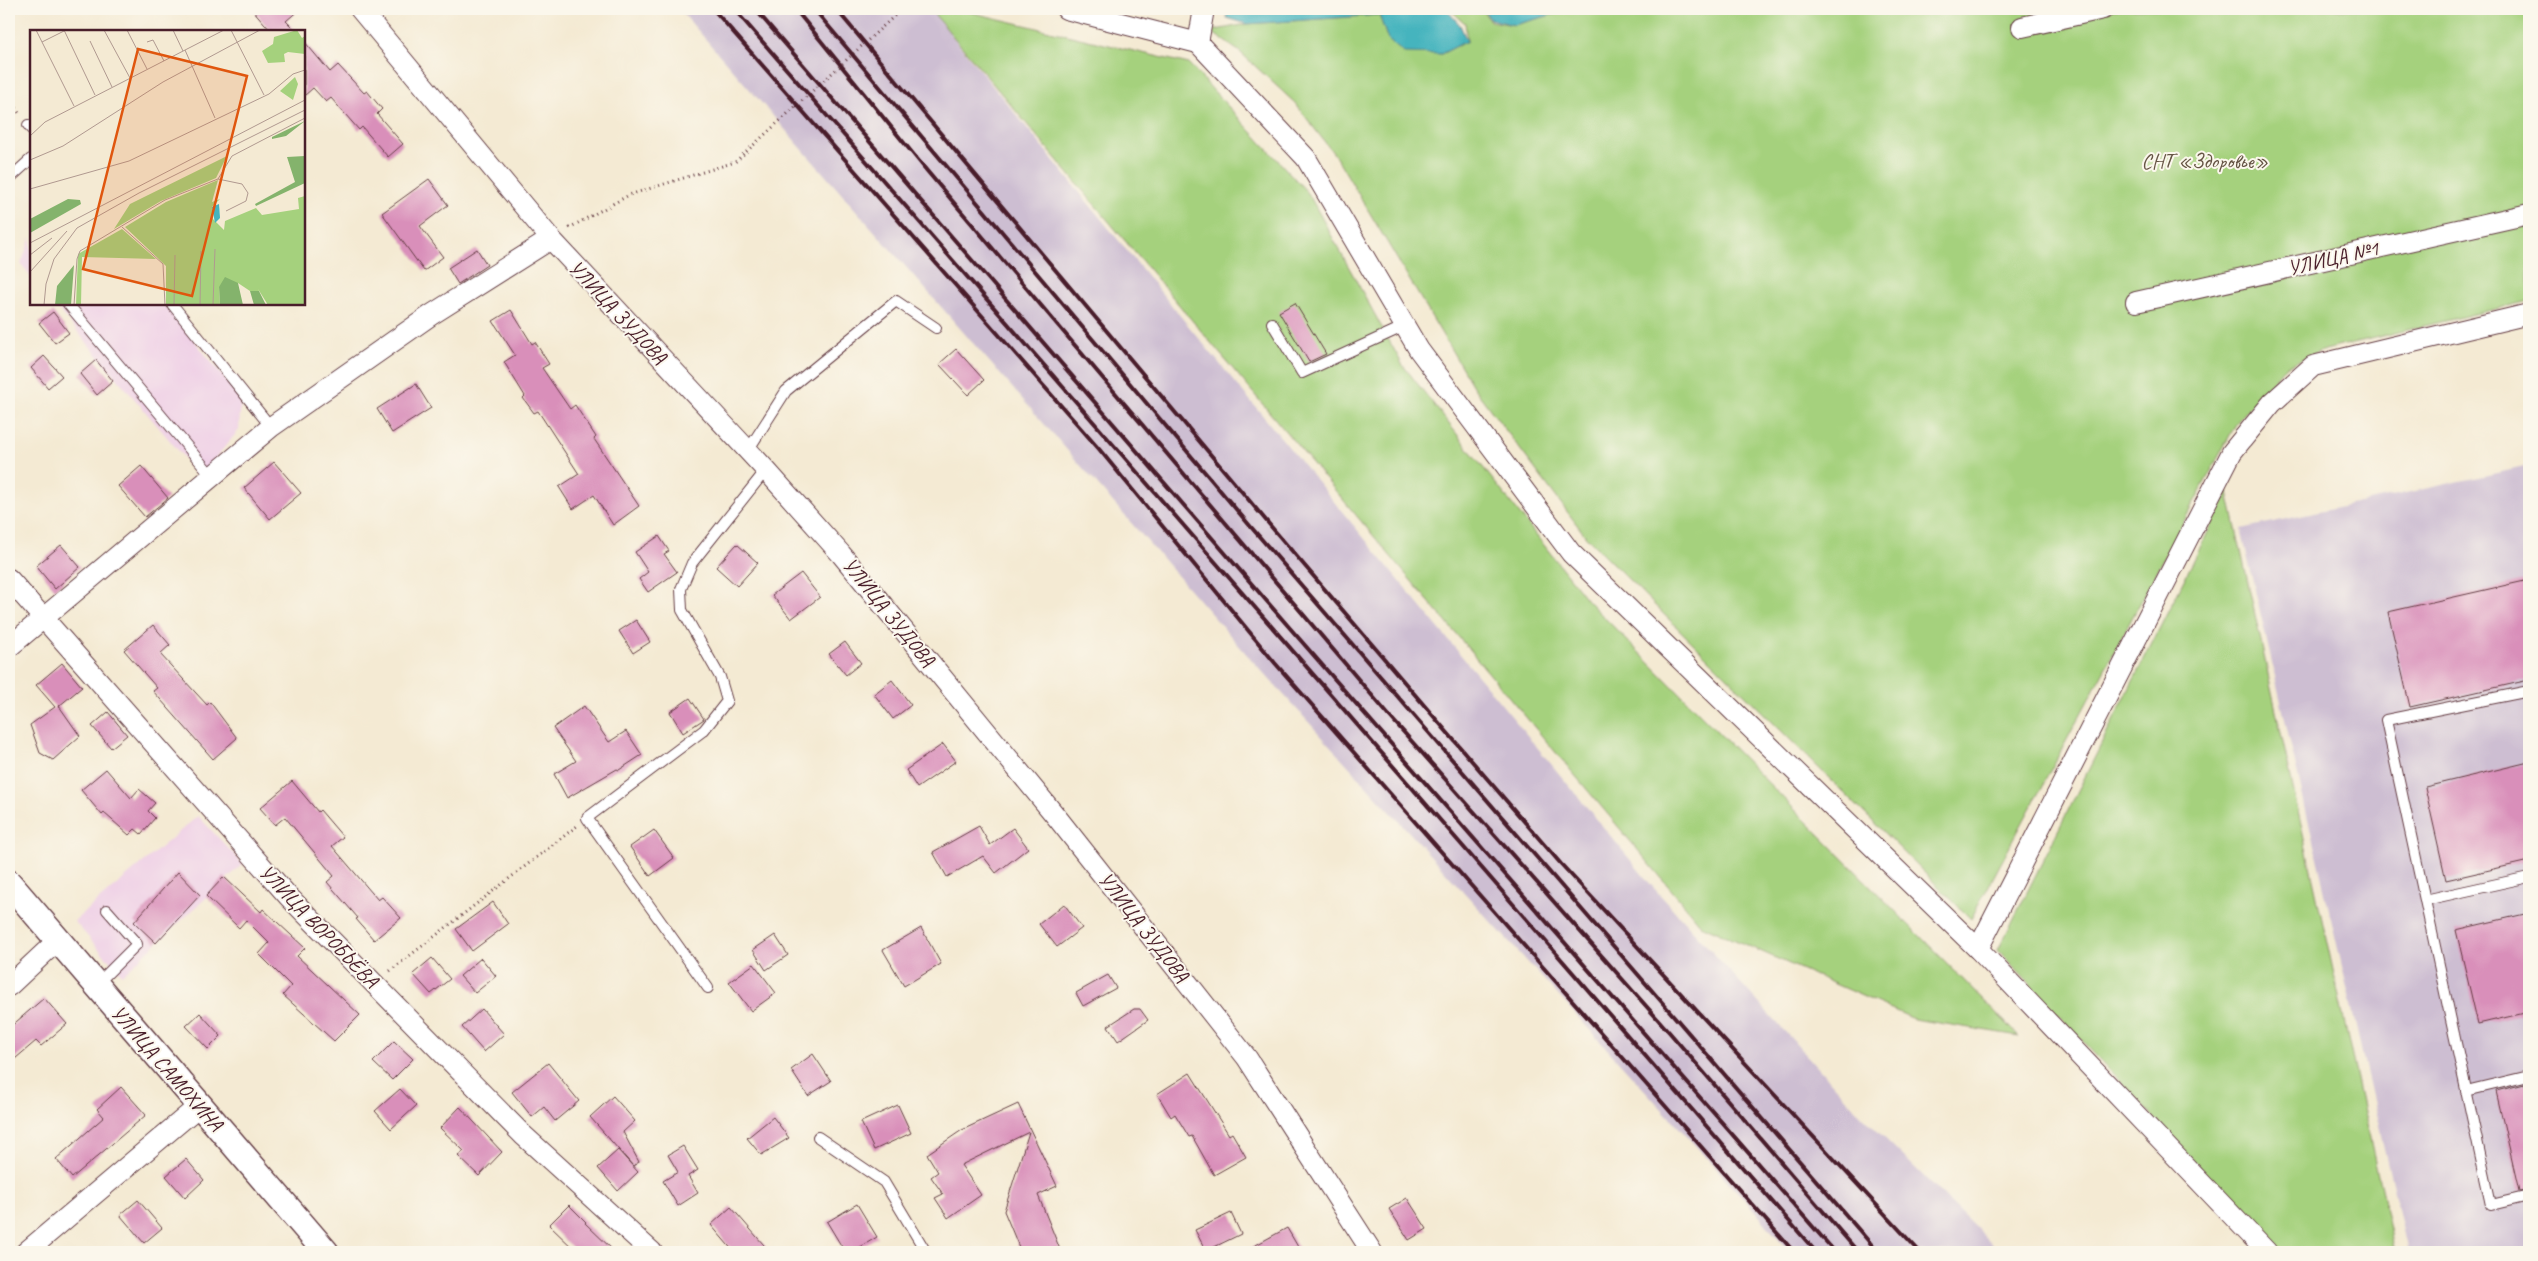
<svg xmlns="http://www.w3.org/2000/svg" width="2538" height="1261" viewBox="0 0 2538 1261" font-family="Caveat,sans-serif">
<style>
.built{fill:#efd0e6}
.industrial{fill:#cdbed2}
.green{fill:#a5d17d;stroke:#787854}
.water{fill:#45b4be;stroke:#486a74}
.building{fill:#d98fba}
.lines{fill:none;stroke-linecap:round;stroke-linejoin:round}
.service-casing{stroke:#643d44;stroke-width:12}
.minor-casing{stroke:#643d44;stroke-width:22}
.tertiary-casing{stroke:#643d44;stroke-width:28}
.path{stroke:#643d44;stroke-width:3;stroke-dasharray:1 4;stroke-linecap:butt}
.service{stroke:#fff;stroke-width:10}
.minor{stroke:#fff;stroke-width:20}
.tertiary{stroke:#fff;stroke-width:25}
.rail{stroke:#4a1f2b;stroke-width:4}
.labels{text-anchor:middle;stroke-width:4;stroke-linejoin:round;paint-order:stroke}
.park-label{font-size:21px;fill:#655444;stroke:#fbf7ec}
.street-label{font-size:21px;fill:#4a1f2b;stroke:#fbf7ec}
.inset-road{fill:none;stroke:#b09990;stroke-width:1}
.view{fill:#e0560e;fill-opacity:0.15;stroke:#e0560e;stroke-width:2.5}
.inset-edge{fill:none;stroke:#4a1f2b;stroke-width:2.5}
</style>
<rect width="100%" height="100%" fill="#fbf7ec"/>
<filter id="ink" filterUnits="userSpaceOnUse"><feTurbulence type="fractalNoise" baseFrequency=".02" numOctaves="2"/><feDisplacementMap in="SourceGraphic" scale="10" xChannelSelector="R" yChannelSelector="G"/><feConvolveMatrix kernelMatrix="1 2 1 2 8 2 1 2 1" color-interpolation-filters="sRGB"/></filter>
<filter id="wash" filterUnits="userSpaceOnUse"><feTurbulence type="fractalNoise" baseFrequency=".0096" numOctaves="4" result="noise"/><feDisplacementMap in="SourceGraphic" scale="20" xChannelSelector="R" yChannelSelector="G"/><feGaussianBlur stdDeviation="1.12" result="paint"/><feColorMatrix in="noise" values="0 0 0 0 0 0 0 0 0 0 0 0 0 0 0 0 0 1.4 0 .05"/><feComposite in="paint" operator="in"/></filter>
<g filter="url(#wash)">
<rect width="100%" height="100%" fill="#f4ead3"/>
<g class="built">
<path d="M31,237V276L21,264Z"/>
<path d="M54,304H165L241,399L239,430L200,476Z"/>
<path d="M198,816L243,864L122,975L74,921Z"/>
</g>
<g class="industrial">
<path d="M679,9H930L1172,306L1652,886L1861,1115L2001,1252H1789L1756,1212L1250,658Z"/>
<path d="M2529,466V1252H2408L2241,529Z"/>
</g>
<g class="green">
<path d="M930,9H957L1189,64L1308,193L1402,364L1587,600L2019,1036L1914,1019L1701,925Z"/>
<path d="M1449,9H1482L1490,21L1514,25L1573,9H2529V301L2324,350L2286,366L2237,422L1971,919L1587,538L1474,388L1337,158L1295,103L1240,52L1210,31L1247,24L1379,15L1388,40L1441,54L1467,41L1465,23Z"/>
<path d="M2228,492L2395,1252H2278L1998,950Z"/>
</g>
<g class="water">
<path d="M1225,9H1446L1460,25L1467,41L1441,54L1404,53L1388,40L1379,15L1247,24L1227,18Z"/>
<path d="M1483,9H1573L1514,25L1490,19Z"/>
</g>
<g id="blocks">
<g class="building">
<path d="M252,9H300L286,21L296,31H271Z"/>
<path d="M304,41L330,72L338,65L364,93L367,91L382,109L377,114L403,144L388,157L362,127L359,130L331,98L326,102L313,88L304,96Z"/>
<path d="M429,179L448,205L420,226L443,257L424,271L382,213Z"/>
<path d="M477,249L487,265L458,284L448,268Z"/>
<path d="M1295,303L1326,354L1309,362L1279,312Z"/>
<path d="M511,310L532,344L535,342L549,364L542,368L570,409L575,405L596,437L594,439L639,506L613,525L594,495L573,509L559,487L579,474L538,411L534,413L523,398L525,396L504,362L515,355L493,321Z"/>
<path d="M53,312L69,333L55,343L39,323Z"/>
<path d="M956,349L984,380L968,395L939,364Z"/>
<path d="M44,356L62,376L48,388L31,368Z"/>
<path d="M96,360L113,381L97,395L80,374Z"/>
<path d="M416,384L431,408L392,433L377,409Z"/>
<path d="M274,462L301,493L270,519L244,488Z"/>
<path d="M141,466L168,498L145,517L118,486Z"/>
<path d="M659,536L669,551L664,554L677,572L648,592L639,579L648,572L635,552Z"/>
<path d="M737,544L758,563L737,586L716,567Z"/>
<path d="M61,545L80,567L55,589L36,566Z"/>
<path d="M801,573L820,597L791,619L772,595Z"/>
<path d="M2529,580V680L2410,707L2388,612Z"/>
<path d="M636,620L650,642L633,653L619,631Z"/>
<path d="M153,625L170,645L160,654L207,705L210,702L237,738L213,759L153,691L157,688L124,650Z"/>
<path d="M845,642L861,663L846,675L829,654Z"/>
<path d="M62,663L82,687L59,706L80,736L53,760L40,753L30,725L55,707L36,685Z"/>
<path d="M892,680L911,705L893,719L874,694Z"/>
<path d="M690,698L704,719L683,733L670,712Z"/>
<path d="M584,706L609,742L626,731L642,755L619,770L617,769L567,798L554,774L576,761L553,728Z"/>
<path d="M108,712L127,735L111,748L92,726Z"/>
<path d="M943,744L956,761L917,788L906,770Z"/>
<path d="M2529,762V861L2446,880L2425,787Z"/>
<path d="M106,769L131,798L139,789L155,803L148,811L155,818L141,834L135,829L129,835L104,813L102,815L81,790Z"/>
<path d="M292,781L318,812L320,810L343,837L332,846L378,900L382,897L401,918L374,940L356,919L358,918L327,882L334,876L285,817L275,825L260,808Z"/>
<path d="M979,826L990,845L1013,828L1028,848L996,873L983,856L947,877L933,852Z"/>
<path d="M654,830L674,858L650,876L630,847Z"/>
<path d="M178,872L200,895L156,943L134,922Z"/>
<path d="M224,877L261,912L263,909L305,948L297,956L360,1015L334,1041L283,995L291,986L259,954L269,943L246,920L239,928L206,896Z"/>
<path d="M493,902L508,924L472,951L456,929Z"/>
<path d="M1064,904L1082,928L1057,947L1039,924Z"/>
<path d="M2529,913V1012L2478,1024L2456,930Z"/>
<path d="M921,928L941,964L904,986L883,950Z"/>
<path d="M775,935L788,955L766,970L753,950Z"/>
<path d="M432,958L450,979L431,994L413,974Z"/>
<path d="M481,958L496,976L475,993L460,976Z"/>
<path d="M754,964L776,993L751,1011L729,982Z"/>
<path d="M1108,975L1116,988L1083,1006L1076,993Z"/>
<path d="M44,998L67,1024L41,1046L36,1041L9,1064V1028Z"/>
<path d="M482,1009L504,1034L484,1052L462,1027Z"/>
<path d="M1134,1009H1140L1148,1020L1118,1041L1108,1026Z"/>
<path d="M200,1013L221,1036L208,1049L186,1026Z"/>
<path d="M394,1041L413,1059L392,1080L373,1062Z"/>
<path d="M813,1054L831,1081L808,1096L791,1070Z"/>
<path d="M548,1063L579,1101L555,1121L544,1107L532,1117L512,1092Z"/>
<path d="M1190,1073L1229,1135L1232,1133L1246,1157L1214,1175L1192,1136L1189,1137L1175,1114L1171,1117L1157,1094Z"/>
<path d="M2529,1083V1189L2519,1191L2496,1091Z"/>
<path d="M121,1087L146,1115L72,1178L56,1159L104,1117L97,1109Z"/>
<path d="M400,1089L416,1106L391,1129L375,1111Z"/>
<path d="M613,1096L635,1121L623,1132L639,1162L633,1166L590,1117Z"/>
<path d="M1018,1104L1057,1186L1038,1195L1061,1252H1021L1004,1211L1029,1132L961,1165L981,1195L948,1218L935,1198L943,1194L931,1177L938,1172L927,1154L962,1130Z"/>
<path d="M898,1105L911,1133L874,1150L861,1122Z"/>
<path d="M460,1107L502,1152L479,1176L458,1156L464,1151L440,1128Z"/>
<path d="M773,1117L789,1138L761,1155L747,1138Z"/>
<path d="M683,1146L698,1170L688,1176L698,1193L678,1206L663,1181L678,1172L668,1155Z"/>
<path d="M618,1150L638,1172L618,1191L598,1168Z"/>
<path d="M186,1159L204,1180L185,1198L166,1176Z"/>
<path d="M1407,1198L1427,1229L1409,1240L1389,1209Z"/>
<path d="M138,1200L162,1228L144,1243L120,1215Z"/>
<path d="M857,1204L877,1237L852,1252H845L827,1222Z"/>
<path d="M569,1205L586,1222L585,1223L615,1252H577L549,1225Z"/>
<path d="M731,1207L770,1252H734L711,1225Z"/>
<path d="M1231,1213L1241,1234L1206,1251L1195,1230Z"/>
<path d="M1287,1228L1301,1252H1243Z"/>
</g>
</g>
</g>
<g filter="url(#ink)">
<use href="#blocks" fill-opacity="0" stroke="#643d44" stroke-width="1"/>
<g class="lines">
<g class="service-casing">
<g id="service">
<path d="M28,125L31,129"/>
<path d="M9,179L31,159"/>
<path d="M68,304L212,476"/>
<path d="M172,304L271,427"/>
<path d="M1272,323L1302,373L1405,326"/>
<path d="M747,452L786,391L896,301L936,328"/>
<path d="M2529,691L2386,720L2491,1205L2529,1196"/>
<path d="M2425,900L2529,877"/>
<path d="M97,984L137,944L107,910"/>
<path d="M708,988L587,818L704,730L727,701L720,677L682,610L681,589L692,563L766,470"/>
<path d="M2466,1091L2529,1076"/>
<path d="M818,1137L884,1182L926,1252"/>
</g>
</g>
<g class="minor-casing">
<g id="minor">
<path d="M360,9L551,239L766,470L841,554L1059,820L1247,1058L1372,1252"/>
<path d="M1066,9L1198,43L1306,158L1419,350L1571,553L1978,949L2267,1252"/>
<path d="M2022,27L2103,9"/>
<path d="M1198,43L1204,9"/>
<path d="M2136,302L2529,214"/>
<path d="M9,579L288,896L523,1135L652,1252"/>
<path d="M9,647L271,427L431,315L551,239"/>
<path d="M1978,949L2232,452L2272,403L2313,366L2529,314"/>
<path d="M9,986L58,940"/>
<path d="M26,1252L200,1105"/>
</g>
</g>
<g class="tertiary-casing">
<path id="tertiary" d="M9,883L326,1252"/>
</g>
<g class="path">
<path d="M9,100L19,113"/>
<path d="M569,228L629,195L735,162L902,9"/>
<path d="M390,971L577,826"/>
</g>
<use href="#service" class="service"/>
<use href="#minor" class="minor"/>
<use href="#tertiary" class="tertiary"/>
<g class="rail">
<path d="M713,9L1099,449L1275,663L1794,1252"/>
<path d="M734,9L1816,1252"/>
<path d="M755,9L1289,627L1835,1252"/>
<path d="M795,9L927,171L1392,719L1670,1033L1858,1252"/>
<path d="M814,9L1251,527L1878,1252"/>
<path d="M836,9L1274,530L1471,760L1561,864L1920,1252"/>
</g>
</g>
</g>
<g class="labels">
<g class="park-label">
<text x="2205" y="168">СНТ «Здоровье»</text>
</g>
<g class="street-label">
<text transform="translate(2333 258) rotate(-13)" y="7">УЛИЦА №1</text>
<text transform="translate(618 312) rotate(47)" y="7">УЛИЦА ЗУДОВА</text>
<text transform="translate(889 612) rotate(51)" y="7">УЛИЦА ЗУДОВА</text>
<text transform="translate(319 926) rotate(46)" y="7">УЛИЦА ВОРОБЬЁВА</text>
<text transform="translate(1144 927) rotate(52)" y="7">УЛИЦА ЗУДОВА</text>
<text transform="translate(167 1068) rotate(49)" y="7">УЛИЦА САМОХИНА</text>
</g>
</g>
<g transform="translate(30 30)">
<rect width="275" height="275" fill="#f4ead3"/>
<path d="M267,0L272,8L275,6V24L258,22L254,24L255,32L238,33L232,21L243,14L244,7ZM265,47L268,54L263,70L250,61ZM197,126L186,148L131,171L84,199L100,174ZM188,150L182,172L190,169L182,177L183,189L194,200L195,191L226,178L232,185L269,179L268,168L275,166V275H238L228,259L229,261H220L208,253L189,257L190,275H136V236L95,197L136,172ZM92,199L126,229L52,227L51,275H46L48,224Z" fill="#a5d17d"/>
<path d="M275,91L256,106L242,109V107ZM275,126V153L226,176L225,174L265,152L257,127ZM38,169L50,170L51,174L0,203V189ZM44,235L41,275H25L27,256ZM195,247L208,253L213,275H190L189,257ZM220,261H229L236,275H224Z" fill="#84b36c"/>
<path d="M189,174L190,188L185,193L182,177Z" fill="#45b4be"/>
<path class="inset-road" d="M6,0L44,76M34,0L65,65M74,0L100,48M97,0L117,39M143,0L153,21M201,0L234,65M60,11L82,57M12,12L36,0M117,12L123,10L134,31M155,20L185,88M0,106L15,92L194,0M0,130L33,116L133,52L230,0M188,149L212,154L218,163L216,171L196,181M0,159L99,131L239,64L263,44L275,40M92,197L133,234L135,275M0,213L275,70M0,225L22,208M0,242L37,201M14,275L16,254L24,229L47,198L109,163L275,80M44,275L47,229L50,221L135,170L188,149L202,126L275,88M144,275L145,225M170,275L171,221M183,275L185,219"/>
<path class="view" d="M108,19L217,46L162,266L53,239Z"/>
<rect width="275" height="275" class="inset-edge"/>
</g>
<rect width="2538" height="1261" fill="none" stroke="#fbf7ec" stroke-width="30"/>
</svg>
